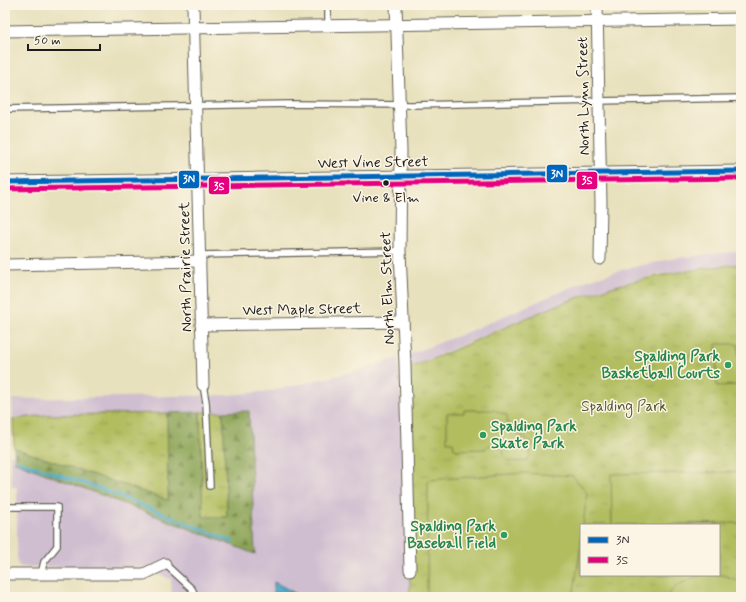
<svg xmlns="http://www.w3.org/2000/svg" width="746" height="602" viewBox="0 0 746 602" font-family="Mynerve,sans-serif">
<style>
.industrial{fill:#cfbdd0}
.grass{fill:url(#grass-tufts);stroke:#666c3e;fill-rule:evenodd}
.forest{fill:url(#forest-firs);stroke:#546039}
.pitch{fill:#b1bd5f;stroke:#666c3e}
.water{fill:url(#water-waves);stroke:#336272}
.lines{fill:none;stroke-linecap:round;stroke-linejoin:round}
.stream{stroke:#4aa9c9;stroke-width:3}
.lane-casing{stroke:#636154;stroke-width:8}
.street-casing{stroke:#636154;stroke-width:13}
.lane{stroke:#fff;stroke-width:5.5}
.street{stroke:#fff;stroke-width:11}
.bus-1-casing{stroke:#fcf5e5;stroke-width:8}
.bus-2-casing{stroke:#fcf5e5;stroke-width:8}
.bus-1{stroke:#0065bd;stroke-width:5}
.bus-2{stroke:#e5007d;stroke-width:5}
.bus-dot{fill:#1c1c1c;stroke:#fcf5e5;stroke-width:1.5}
.leisure-dot{fill:#2e9e5b;stroke:#fcf5e5;stroke-width:1.5}
.labels{text-anchor:middle;stroke-width:3;stroke-linejoin:round;paint-order:stroke}
.bus-label{font-size:14px;fill:#1c1c1c;stroke:#fcf5e5}
.street-label{font-size:15px;fill:#1c1c1c;stroke:#fcf5e5}
.leisure-label{font-size:15px;font-weight:bold;fill:#27864d;stroke:#fcf5e5;text-anchor:end}
.park-label{font-size:15px;fill:#505433;stroke:#fcf5e5}
.line-badge{stroke:#fcf5e5;stroke-width:1.5}
.badge-label{font-size:11px;text-anchor:middle;font-weight:bold;fill:#fff}
</style>
<defs>
<pattern id="grass-tufts" width="24" height="20" patternUnits="userSpaceOnUse"><rect width="24" height="20" fill="#b1bd5f"/><path d="M3 7l-1-3M5 7V3M7 7l1-3M15 17l-1-3M17 17v-4M19 17l1-3" fill="none" stroke="#98a252"/></pattern>
<pattern id="forest-firs" width="22" height="20" patternUnits="userSpaceOnUse"><rect width="22" height="20" fill="#8ca456"/><path d="M5 1l3.5 6h-7zM16 11l3.5 6h-7z" fill="#728546"/></pattern>
<pattern id="water-waves" width="16" height="10" patternUnits="userSpaceOnUse"><rect width="16" height="10" fill="#4aa9c9"/><path d="M0 5q4-4 8 0t8 0" fill="none" stroke="#3d89a2"/></pattern>
</defs>
<rect width="100%" height="100%" fill="#fcf5e5"/>
<filter id="ink" filterUnits="userSpaceOnUse"><feTurbulence type="fractalNoise" baseFrequency=".025" numOctaves="2"/><feDisplacementMap in="SourceGraphic" scale="8" xChannelSelector="R" yChannelSelector="G"/><feConvolveMatrix kernelMatrix="1 2 1 2 8 2 1 2 1" color-interpolation-filters="sRGB"/></filter>
<filter id="wash" filterUnits="userSpaceOnUse"><feTurbulence type="fractalNoise" baseFrequency=".012" numOctaves="4" result="noise"/><feDisplacementMap in="SourceGraphic" scale="16" xChannelSelector="R" yChannelSelector="G"/><feGaussianBlur stdDeviation="0.9" result="paint"/><feColorMatrix in="noise" values="0 0 0 0 0 0 0 0 0 0 0 0 0 0 0 0 0 1.4 0 .05"/><feComposite in="paint" operator="in"/></filter>
<g filter="url(#wash)">
<rect width="100%" height="100%" fill="#e8e1bd"/>
<g class="industrial">
<path d="M741,251V264L701,268L654,275L601,290L525,318L409,368L408,355L460,335L588,280L625,269L676,258Z"/>
<path d="M398,358L409,507L410,597H308L274,583V597H172L171,579L140,567H21L17,564V487H12L10,455H14L15,462L255,553L249,411L46,415L13,419L12,399L228,395L271,391L364,369Z"/>
</g>
<g class="grass">
<path d="M741,264V597H410L409,368C461,349 511,323 563,303C621,281 680,270 741,264ZM581,525H719V575H581Z"/>
<path d="M200,412H223L228,517L203,518Z"/>
<path d="M167,413L169,501L14,448L13,419L46,415Z"/>
</g>
<path class="forest" d="M249,411L255,554L15,462L14,448L168,500L167,413L200,412L203,517H227L223,412Z"/>
<g class="pitch">
<path d="M716,344H738L739,385L717,386Z"/>
<path d="M464,410H493L507,415L508,428L531,442L530,456L525,462L509,461L504,456L502,445H489L485,449L456,450L454,448L453,442H447V413H464Z"/>
<path d="M741,472V523L612,525L611,474Z"/>
<path d="M524,473L573,476L587,493L583,525H581V545L573,597H429L427,591L428,480Z"/>
<path d="M701,575H723L739,581L741,582V597H667C674,585 688,580 701,575Z"/>
</g>
<path class="water" d="M274,582L303,597H274Z"/>
<g class="lines">
<path class="stream" d="M18,461L104,490L233,542"/>
</g>
</g>
<g filter="url(#ink)">
<g class="lines">
<g class="lane-casing">
<g id="lane">
<path d="M328,5V25"/>
<path d="M5,109L290,104L412,105L741,98"/>
<path d="M200,255L400,251"/>
<path d="M203,385L206,402L210,486"/>
<path d="M5,507H57V546L44,562L41,574"/>
<path d="M165,564L192,589L196,597"/>
</g>
</g>
<g class="street-casing">
<g id="street">
<path d="M193,5L203,385"/>
<path d="M396,5L401,151L400,251L405,364L410,570"/>
<path d="M597,5L601,204L600,259"/>
<path d="M5,31L741,19"/>
<path d="M5,182L741,171"/>
<path d="M5,265L200,261"/>
<path d="M201,325L403,322"/>
<path d="M5,574H144L165,564"/>
</g>
</g>
<use href="#lane" class="lane"/>
<use href="#street" class="street"/>
<g class="bus-1-casing">
<path id="bus-1" d="M5,182L741,171"/>
</g>
<g class="bus-2-casing">
<path id="bus-2" d="M5,189L741,178"/>
</g>
<use href="#bus-1" class="bus-1"/>
<use href="#bus-2" class="bus-2"/>
</g>
</g>
<circle class="bus-dot" cx="386" cy="183" r="3.5"/>
<g class="leisure-dot">
<circle cx="728" cy="365" r="4"/>
<circle cx="483" cy="435" r="4"/>
<circle cx="504" cy="535" r="4"/>
</g>
<g class="labels">
<g class="bus-label">
<text x="386" y="202">Vine &amp; Elm</text>
</g>
<g class="street-label">
<text transform="translate(583 96) rotate(-91)" y="5">North Lynn Street</text>
<text transform="translate(373 162) rotate(-1)" y="5">West Vine Street</text>
<text transform="translate(185 267) rotate(-91)" y="5">North Prairie Street</text>
<text transform="translate(387 288) rotate(-92)" y="5">North Elm Street</text>
<text transform="translate(302 309) rotate(-1)" y="5">West Maple Street</text>
</g>
<g class="leisure-label">
<text x="720" y="361">Spalding Park<tspan x="720" dy="17">Basketball Courts</tspan></text>
<text x="491" y="431" text-anchor="start">Spalding Park<tspan x="491" dy="17">Skate Park</tspan></text>
<text x="496" y="531">Spalding Park<tspan x="496" dy="17">Baseball Field</tspan></text>
</g>
<g class="park-label">
<text x="624" y="411">Spalding Park</text>
</g>
</g>
<g class="line-badge">
<rect x="546" y="164" width="22" height="19" rx="4" fill="#0065bd"/>
<rect x="178" y="170" width="22" height="19" rx="4" fill="#0065bd"/>
<rect x="576" y="171" width="22" height="19" rx="4" fill="#e5007d"/>
<rect x="208" y="176" width="22" height="19" rx="4" fill="#e5007d"/>
</g>
<g class="badge-label">
<text x="557" y="178">3N</text>
<text x="189" y="183">3N</text>
<text x="587" y="184">3S</text>
<text x="219" y="190">3S</text>
</g>
<rect width="746" height="602" fill="none" stroke="#fcf5e5" stroke-width="20"/>
<rect x="580" y="524" width="140" height="52" fill="#fcf5e5" stroke="#a29e95"/>
<rect x="588" y="537" width="20" height="6" fill="#0065bd" stroke="#a29e95"/>
<text x="616" y="544" font-size="12" fill="#1c1c1c">3N</text>
<rect x="588" y="557" width="20" height="6" fill="#e5007d" stroke="#a29e95"/>
<text x="616" y="564" font-size="12" fill="#1c1c1c">3S</text>
<path d="M28 44v6h72v-6" fill="none" stroke="#1c1c1c" stroke-width="2"/>
<text x="34" y="44" font-size="12" fill="#1c1c1c" stroke="#fcf5e5" stroke-width="3" paint-order="stroke">50 m</text>
</svg>
